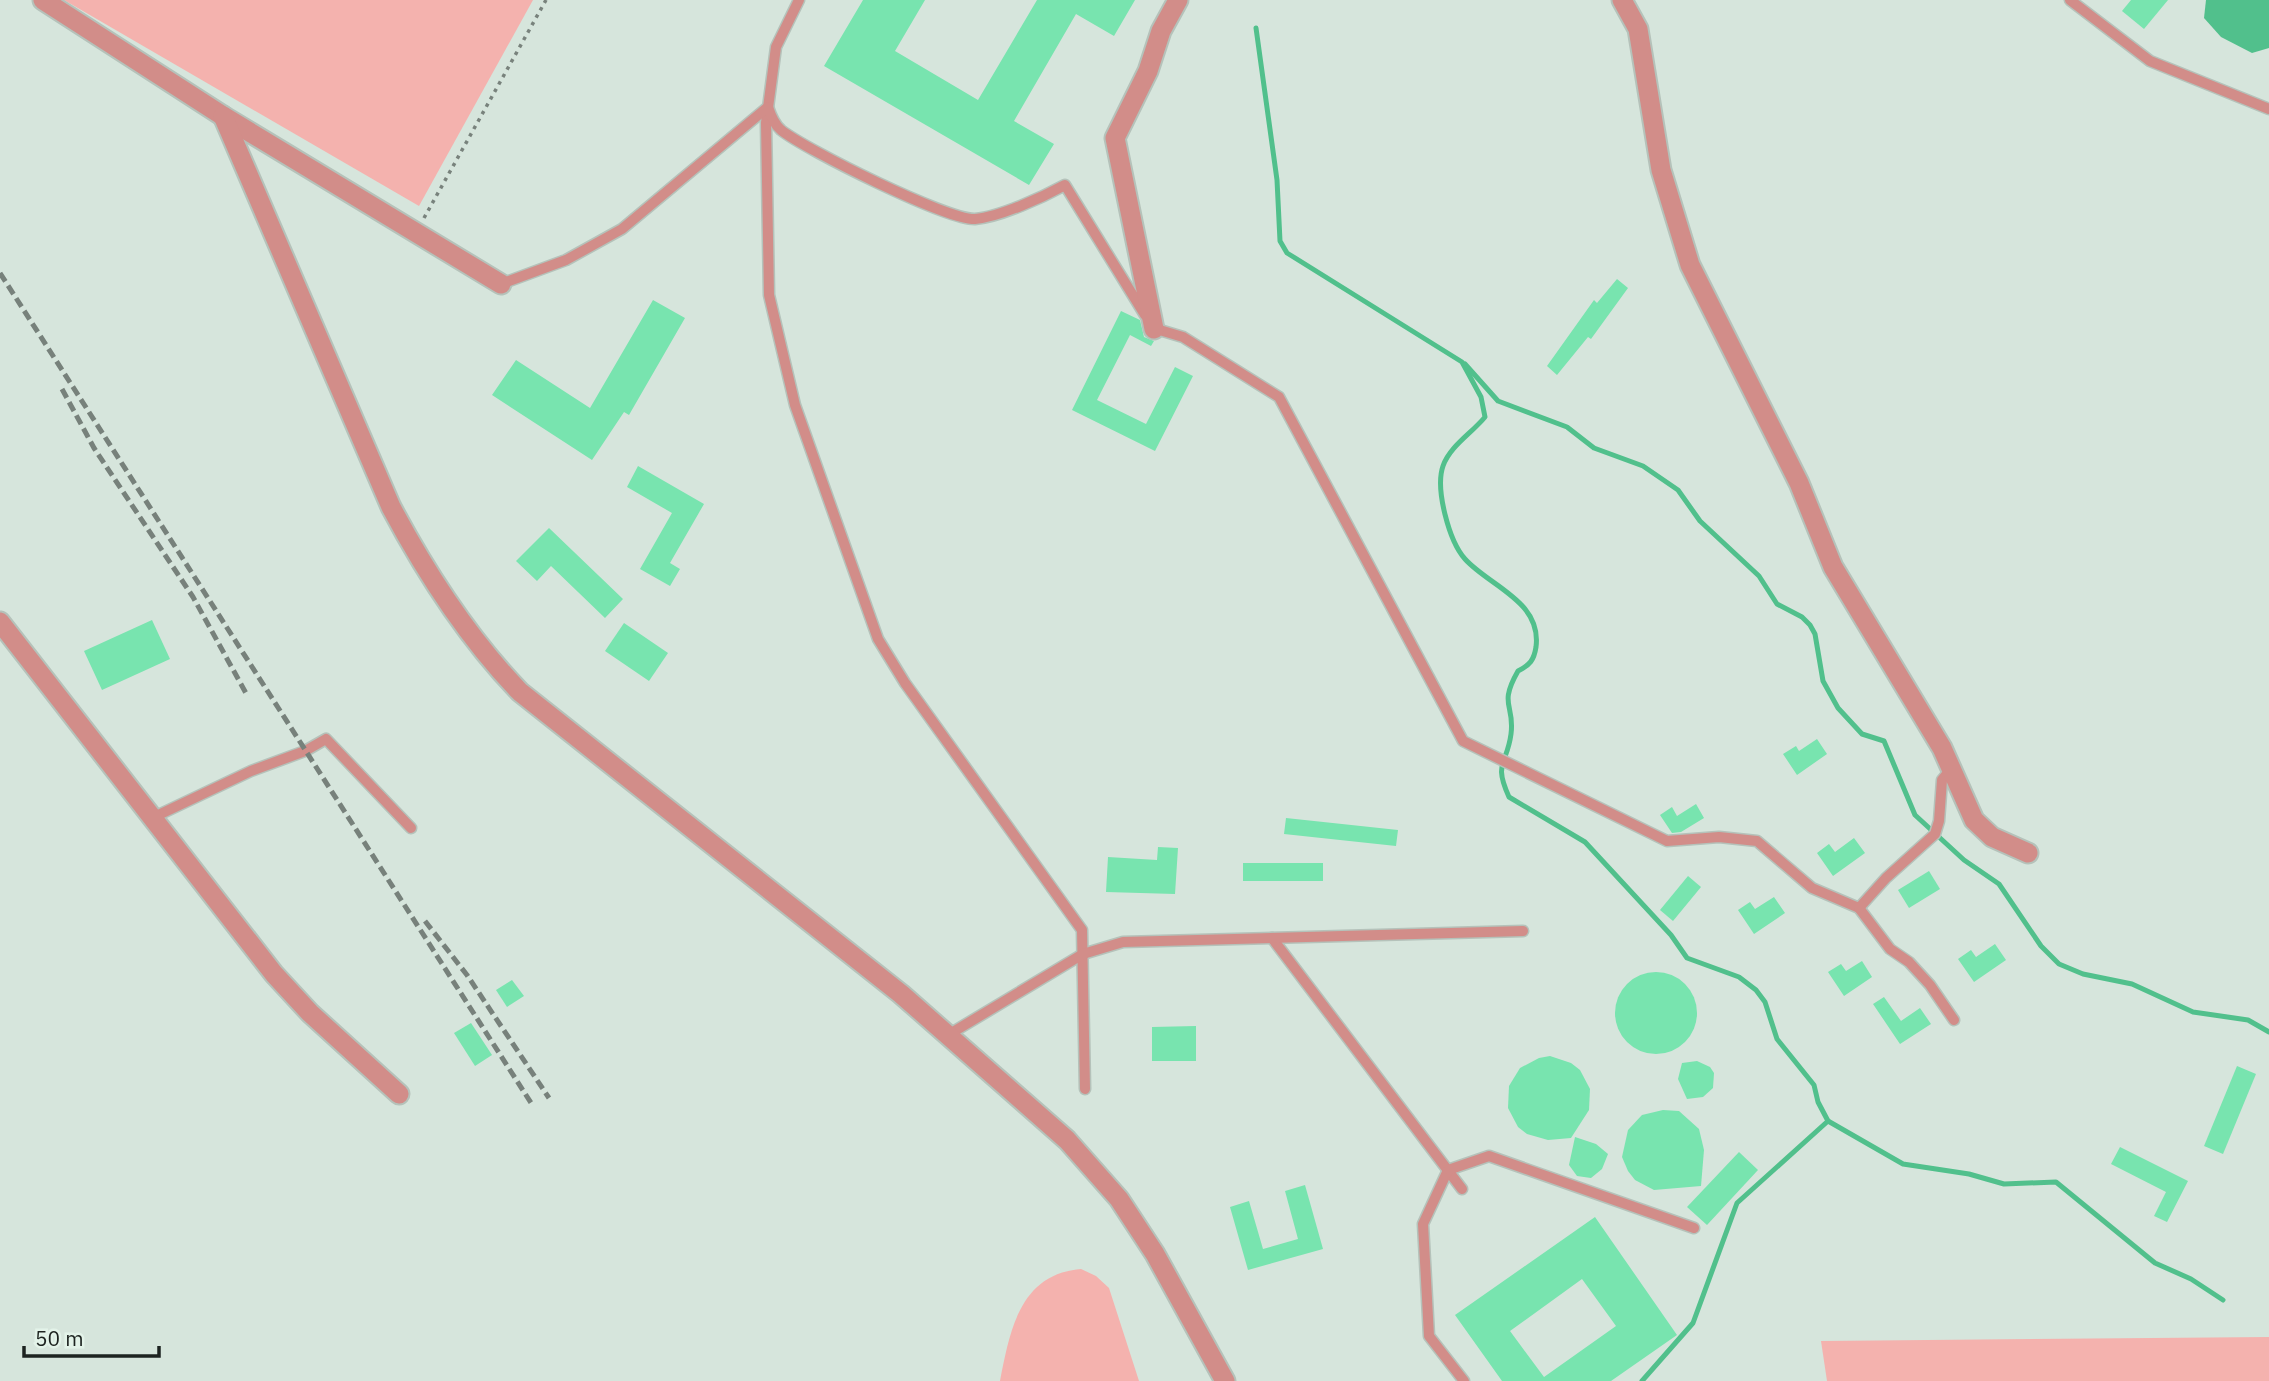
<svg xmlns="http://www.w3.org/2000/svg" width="2269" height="1381" viewBox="0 0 2269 1381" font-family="'IBM Plex Sans',sans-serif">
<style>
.green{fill:#f4b2ae}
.water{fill:#51c08c}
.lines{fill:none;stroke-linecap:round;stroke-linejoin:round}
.stream{stroke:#51c08c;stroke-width:5}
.building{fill:#78e4af;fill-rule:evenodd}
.service-casing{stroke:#b5c2ba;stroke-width:13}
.minor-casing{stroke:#b5c2ba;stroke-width:23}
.path{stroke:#78827c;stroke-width:3.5;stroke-dasharray:3.5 5;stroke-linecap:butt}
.service{stroke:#d28d89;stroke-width:10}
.minor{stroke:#d28d89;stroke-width:19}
.rail{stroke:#77817b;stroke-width:5;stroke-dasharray:10 5;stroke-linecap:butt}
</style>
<rect width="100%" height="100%" fill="#d6e5dc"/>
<g class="green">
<path d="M64,0H533L419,206Z"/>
<path d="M1081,1269L1096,1276L1109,1288L1139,1381H1000C1010,1330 1020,1274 1081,1269Z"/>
<path d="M2269,1337V1381H1827L1821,1341Z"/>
</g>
<path class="water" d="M2206,0H2269V48L2252,53L2221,37L2204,18Z"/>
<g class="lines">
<g class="stream">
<path d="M1256,28L1277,180L1280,241L1287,253L1462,362L1481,397L1485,417C1472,433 1450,446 1443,466C1435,489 1449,541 1465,559C1489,586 1542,601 1536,647C1534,660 1530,665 1518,671C1498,706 1515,704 1511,734C1507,765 1493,762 1509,797L1585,842L1671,935L1687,958L1739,977L1756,990L1765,1002L1777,1039L1814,1085L1818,1102L1828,1121L1903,1164L1969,1174L2004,1184L2056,1182L2155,1263L2191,1279L2223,1300"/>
<path d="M1465,364L1498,401L1567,427L1594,448L1643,466L1678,490L1700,521L1759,576L1777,604L1802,617L1810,625L1815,634L1823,681L1838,708L1862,734L1884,741L1915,815L1964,860L1999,884L2041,946L2059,964L2083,974L2132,984L2193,1012L2248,1020L2269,1032"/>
<path d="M1642,1381L1693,1323L1737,1203L1828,1121"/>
</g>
</g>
<g class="building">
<path d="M863,0H925L895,51L978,100L1037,0H1135L1114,36L1076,14L1014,121L1054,144L1029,185L824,66Z"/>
<path d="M2131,0H2168L2144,29L2122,11Z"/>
<path d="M1617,279L1628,288L1591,339L1588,337L1557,375L1547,366L1594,300L1597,303Z"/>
<path d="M653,300L685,318L629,415L624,412L592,460L492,395L516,360L590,408Z"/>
<path d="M1121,311L1140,320L1144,337L1154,341L1151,346L1130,335L1097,400L1146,424L1175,367L1193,376L1155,451L1072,410Z"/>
<path d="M638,466L704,504L670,563L680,569L670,586L640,569L672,513L627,487Z"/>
<path d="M549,528L623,599L605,618L551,566L537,581L516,561Z"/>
<path d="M152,620L170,659L102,690L84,651Z"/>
<path d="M624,623L668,653L649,681L605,651Z"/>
<path d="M1817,739L1827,754L1797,775L1783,754L1796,746L1799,751Z"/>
<path d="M1696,804L1704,818L1681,832L1672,833L1660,815L1672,807L1677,816Z"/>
<path d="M1286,818L1398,830L1396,846L1284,834Z"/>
<path d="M1854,838L1865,853L1833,876L1817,853L1829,844L1835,852Z"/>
<path d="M1158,847L1178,848L1175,894L1106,892L1108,857L1157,860Z"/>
<rect x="1243" y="863" width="80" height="18"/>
<path d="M1929,871L1940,889L1909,908L1898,890Z"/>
<path d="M1688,876L1701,887L1673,921L1660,910Z"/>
<path d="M1774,897L1785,913L1754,934L1738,910L1750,902L1755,909Z"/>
<path d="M1995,944L2006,960L1974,982L1958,959L1971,950L1976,957Z"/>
<path d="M1862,961L1872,977L1844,996L1828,972L1841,964L1846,971Z"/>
<circle cx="1656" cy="1013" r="41"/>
<path d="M512,980L524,996L507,1007L496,990Z"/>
<path d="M1884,997L1901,1021L1920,1008L1931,1024L1900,1044L1873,1004Z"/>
<path d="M471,1023L492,1055L475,1066L454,1033Z"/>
<path d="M1196,1026V1061H1152V1027Z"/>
<path d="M1550,1056L1571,1063L1580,1070L1590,1089L1589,1110L1571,1138L1548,1140L1527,1134L1518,1127L1508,1108L1509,1086L1520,1068L1539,1058Z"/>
<path d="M1697,1061L1710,1067L1714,1073L1713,1088L1703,1097L1687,1099L1678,1079L1682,1063Z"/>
<path d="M2237,1066L2256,1074L2223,1154L2204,1146Z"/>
<path d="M1663,1110L1679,1111L1699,1129L1704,1150L1701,1186L1654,1190L1635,1180L1628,1171L1622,1157L1628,1130L1642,1115Z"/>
<path d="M1575,1137L1596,1144L1608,1154L1602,1169L1591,1178L1577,1176L1569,1165Z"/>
<path d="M2120,1147L2188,1181L2167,1222L2154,1216L2166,1192L2111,1164Z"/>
<path d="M1739,1152L1758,1170L1707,1225L1687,1207Z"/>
<path d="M1305,1185L1323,1249L1248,1270L1230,1207L1249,1201L1263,1249L1298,1239L1285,1191Z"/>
<path d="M1595,1217L1677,1335L1611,1381H1502L1455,1315ZM1582,1279L1616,1326L1544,1377L1510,1331Z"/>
</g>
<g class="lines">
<g class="service-casing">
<g id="service">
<path d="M799,0L776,47L766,123L769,295L795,405L878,639L905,683L1082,930L1085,1089"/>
<path d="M2070,0L2150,61L2269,109"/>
<path d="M501,284L566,260L622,229L768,107C771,116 774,124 781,130C806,150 947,220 975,219C1000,217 1043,197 1065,185L1145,315"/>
<path d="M1153,328L1183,337L1279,397L1463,741L1667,841L1719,837L1757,841L1812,888L1859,908L1890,949L1909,962L1930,985L1954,1020"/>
<path d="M152,818L251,771L305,751L326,739L411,828"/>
<path d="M1859,908L1886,878L1935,834L1939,821L1942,780L1951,769"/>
<path d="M1272,938L1462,1189"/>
<path d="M948,1035L1083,954L1123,942L1523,931"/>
<path d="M1464,1381L1429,1336L1423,1224L1448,1170L1489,1156L1694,1228"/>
</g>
</g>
<g class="minor-casing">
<g id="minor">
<path d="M43,0L223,116L501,284"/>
<path d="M1622,0L1638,29L1661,170L1690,265L1799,483L1833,567L1942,748L1974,820L1992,837L2028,853"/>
<path d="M223,116L391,507C426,573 468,638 520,692L901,994L1067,1140L1119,1199L1155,1254L1225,1381"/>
<path d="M1154,329L1115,138L1148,71L1161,31L1178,0"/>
<path d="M0,622L274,974L310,1013L399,1094"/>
</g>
</g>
<path class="path" d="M424,218L546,0"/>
<use href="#service" class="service"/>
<use href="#minor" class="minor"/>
<g class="rail">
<path d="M0,273L533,1106"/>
<path d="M62,389L94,448L193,597L247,695"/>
<path d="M425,921L467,975L549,1098"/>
</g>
</g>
<path d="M24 1346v10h135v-10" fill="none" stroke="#1d2320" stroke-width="3.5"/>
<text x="35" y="1346" font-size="21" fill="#1d2320" stroke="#e3f3e9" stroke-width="5" paint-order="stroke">50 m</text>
</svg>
